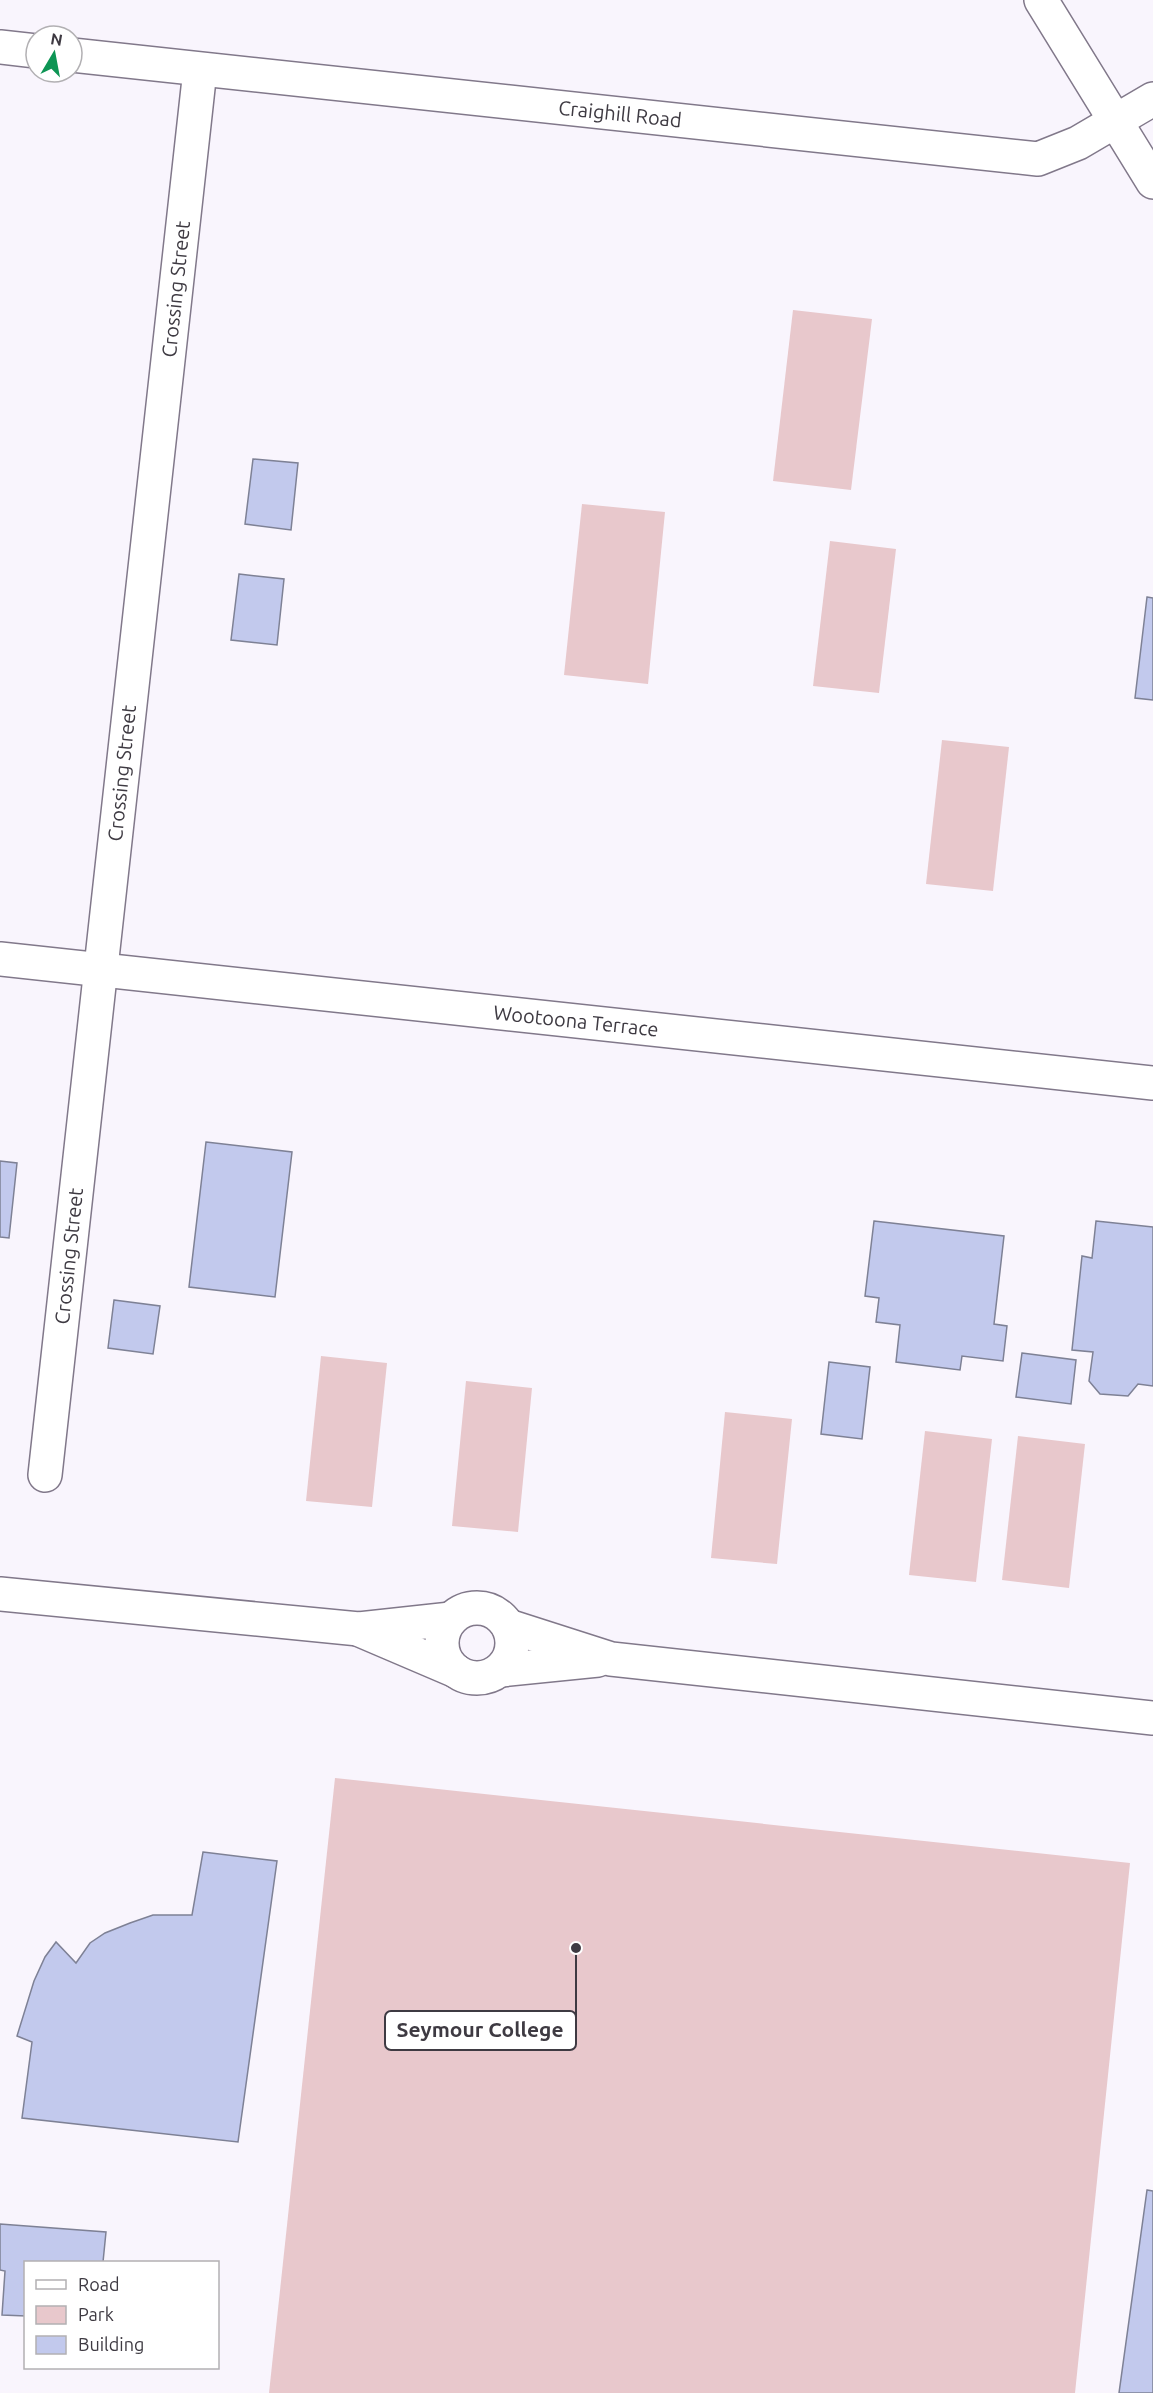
<svg xmlns="http://www.w3.org/2000/svg" width="1153" height="2393" viewBox="0 0 1153 2393" font-family="Ubuntu,sans-serif">
<style>
.green{fill:#e8c8cc}
.building{fill:#c2c9ed;stroke:#7e8195;stroke-width:1.5}
.lines{fill:none;stroke-linecap:round;stroke-linejoin:round}
.minor-casing{stroke:#81788a;stroke-width:36}
.minor{stroke:#fff;stroke-width:33}
.labels{text-anchor:middle;stroke-width:4.5;stroke-linejoin:round;paint-order:stroke}
.street-label{font-size:20px;fill:#3e3a42;stroke:#fff}
.leader{fill:none;stroke:#3e3a42;stroke-width:2}
.callout-dot{fill:#3e3a42;stroke:#fff;stroke-width:2}
.callout{fill:#fff;stroke:#3e3a42;stroke-width:2}
.callout-label{font-size:21px;text-anchor:middle;font-weight:bold;fill:#3e3a42}
</style>
<rect width="100%" height="100%" fill="#f9f5fd"/>
<g class="green">
<path d="M793,310L872,319L851,490L773,481Z"/>
<path d="M582,504L665,512L648,684L564,675Z"/>
<path d="M830,541L896,549L879,693L813,686Z"/>
<path d="M942,740L1009,747L993,891L926,884Z"/>
<path d="M321,1356L387,1363L372,1507L306,1501Z"/>
<path d="M466,1381L532,1388L518,1532L452,1526Z"/>
<path d="M725,1412L792,1419L777,1564L711,1558Z"/>
<path d="M925,1431L992,1439L976,1582L909,1575Z"/>
<path d="M1018,1436L1085,1444L1069,1588L1002,1580Z"/>
<path d="M335,1778L1130,1863L1075,2393H269Z"/>
</g>
<g class="building">
<path d="M253,459L298,463L291,530L245,524Z"/>
<path d="M239,574L284,579L277,645L231,640Z"/>
<path d="M1147,597L1153,598V700L1135,698Z"/>
<path d="M206,1142L292,1152L275,1297L189,1287Z"/>
<path d="M0,1161L17,1163L9,1238L0,1237Z"/>
<path d="M874,1221L1004,1236L994,1324L1007,1326L1003,1361L962,1356L960,1370L896,1362L900,1325L876,1322L879,1298L865,1296Z"/>
<path d="M1096,1221L1153,1227V1386L1138,1384L1128,1396L1100,1394L1089,1381L1093,1352L1072,1350L1082,1256L1092,1258Z"/>
<path d="M114,1300L160,1306L153,1354L108,1348Z"/>
<path d="M1022,1353L1076,1360L1071,1404L1016,1397Z"/>
<path d="M829,1362L870,1367L862,1439L821,1434Z"/>
<path d="M203,1852L277,1861L238,2142L22,2118L32,2042L17,2036L34,1981L45,1957L56,1942L76,1963L90,1943L105,1933L130,1923L153,1915H192Z"/>
<path d="M1147,2190L1153,2191V2393H1119Z"/>
<path d="M0,2224L106,2232L103,2262H26V2316L2,2315L5,2271L0,2270Z"/>
</g>
<g class="lines">
<g class="minor-casing">
<g id="minor">
<path d="M1041,0L1153,182"/>
<path d="M0,47L36,51"/>
<path d="M72,55L1038,159L1078,143L1153,99"/>
<path d="M0,959L1153,1083"/>
<path d="M45,1475L200,70"/>
<path d="M0,1594L359,1629L451,1619"/>
<circle cx="477" cy="1643" r="35"/>
<path d="M508,1626L611,1659L1153,1718"/>
<path d="M360,1630L456,1671"/>
<path d="M501,1670L598,1660"/>
</g>
</g>
<use href="#minor" class="minor"/>
</g>
<g class="labels">
<g class="street-label">
<text transform="translate(620 114) rotate(6)" y="7">Craighill Road</text>
<text transform="translate(176 289) rotate(-84)" y="7">Crossing Street</text>
<text transform="translate(122 773) rotate(-84)" y="7">Crossing Street</text>
<text transform="translate(576 1021) rotate(6)" y="7">Wootoona Terrace</text>
<text transform="translate(69 1256) rotate(-84)" y="7">Crossing Street</text>
</g>
</g>
<path class="leader" d="M576 1948L576 2030"/>
<circle class="callout-dot" cx="576" cy="1948" r="6"/>
<rect class="callout" x="385" y="2011" width="191" height="39" rx="6"/>
<g class="callout-label">
<text x="480" y="2037">Seymour College</text>
</g>
<rect x="24" y="2261" width="195" height="108" fill="#ffffff" stroke="#b2b0b3" stroke-width="1.5"/>
<rect x="36" y="2280" width="30" height="9" fill="#ffffff" stroke="#b2b0b3" stroke-width="1.5"/>
<text x="78" y="2291" font-size="18" fill="#3e3a42">Road</text>
<rect x="36" y="2306" width="30" height="18" fill="#e8c8cc" stroke="#b2b0b3" stroke-width="1.5"/>
<text x="78" y="2321" font-size="18" fill="#3e3a42">Park</text>
<rect x="36" y="2336" width="30" height="18" fill="#c2c9ed" stroke="#b2b0b3" stroke-width="1.5"/>
<text x="78" y="2351" font-size="18" fill="#3e3a42">Building</text>
<g transform="translate(54 54) rotate(10)"><circle r="28" fill="#ffffff" stroke="#b2b0b3" stroke-width="1.5"/>
<path d="M0-4.5L10 22L0 15L-10 22Z" fill="#0d9554"/>
<text y="-9" font-size="16" font-weight="bold" text-anchor="middle" fill="#3e3a42">N</text>
</g>
</svg>
